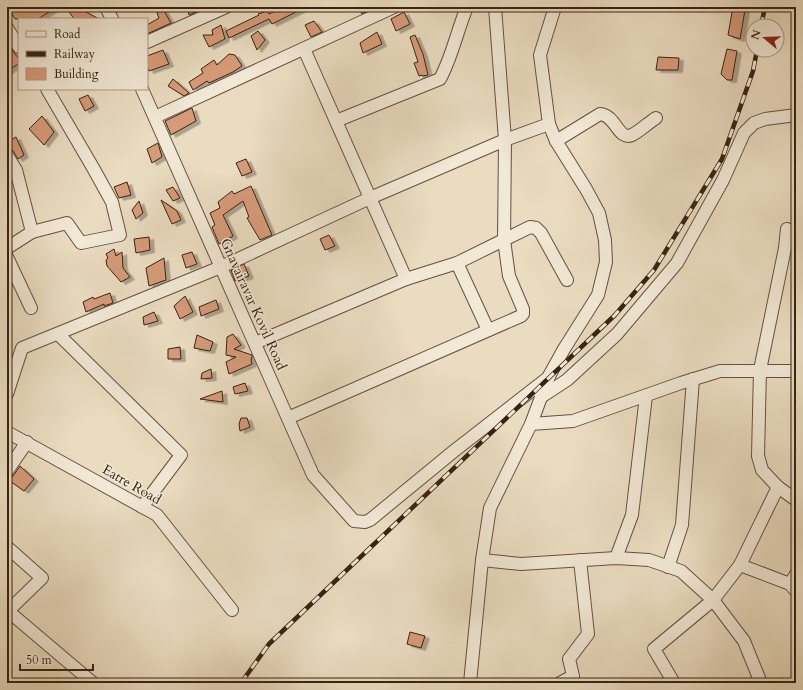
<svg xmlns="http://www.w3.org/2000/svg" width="803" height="690" viewBox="0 0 803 690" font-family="Cardo,serif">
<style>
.building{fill:#d79b78;stroke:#372312;filter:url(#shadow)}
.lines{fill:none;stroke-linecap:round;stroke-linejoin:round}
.street-casing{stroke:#64513e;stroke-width:14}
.street{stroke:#f1e8d6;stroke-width:12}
.rail-casing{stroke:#372312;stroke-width:4.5}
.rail{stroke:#f1e8d6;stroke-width:3;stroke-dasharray:9;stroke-linecap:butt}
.labels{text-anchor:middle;stroke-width:3;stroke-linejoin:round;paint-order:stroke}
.street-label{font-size:14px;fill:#372312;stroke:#f1e8d6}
</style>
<defs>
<filter id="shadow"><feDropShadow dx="4.5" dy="2.5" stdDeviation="0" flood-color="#0004"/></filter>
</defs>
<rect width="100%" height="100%" fill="#eadcc0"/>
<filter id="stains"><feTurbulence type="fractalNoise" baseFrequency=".005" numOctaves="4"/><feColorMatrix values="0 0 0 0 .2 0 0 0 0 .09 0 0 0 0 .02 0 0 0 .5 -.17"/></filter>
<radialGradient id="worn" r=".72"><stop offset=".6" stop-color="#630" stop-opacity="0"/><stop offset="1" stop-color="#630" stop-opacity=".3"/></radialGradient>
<g class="building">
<path d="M8,7H57L38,19H15Z"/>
<path d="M66,7H77L99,19H74Z"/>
<path d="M187,7H207L189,15Z"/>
<path d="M283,7H306L272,24L269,19L229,38L226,31L259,15L258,14L267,11L269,14Z"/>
<path d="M359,7H376L362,14Z"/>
<path d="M733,7H737L745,10L740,39L728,35Z"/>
<path d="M163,9L171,23L147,34V25L159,18L157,13Z"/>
<path d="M404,12L410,24L396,31L391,19Z"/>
<path d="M314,21L322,32L311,37L305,25Z"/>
<path d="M221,25L225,39L209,47L203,35H213L212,30Z"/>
<path d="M258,31L265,40L257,50L251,36Z"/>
<path d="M377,32L382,44L363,53L360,43Z"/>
<path d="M415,35L423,54L428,75L423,76L422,75L419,76L414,63L418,62L410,37Z"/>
<path d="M7,44L19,59V63L7,72Z"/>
<path d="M727,49L737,51L732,80H727L721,74Z"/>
<path d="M163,50L169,64L149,71L147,66V56Z"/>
<path d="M229,54L235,55L242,66L233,72L209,83L207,81L193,90L189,82L203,73L201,69L214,60L217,65Z"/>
<path d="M658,57L679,58L678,70H656Z"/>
<path d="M173,79L189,93L184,96L168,86Z"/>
<path d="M88,95L94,106L85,111L79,99Z"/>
<path d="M192,108L196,121L171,135L165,121Z"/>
<path d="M42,116L54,132L44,145L29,129Z"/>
<path d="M16,137L24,155L18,159L13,151L7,145V142Z"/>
<path d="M158,143L162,157L152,163L147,149Z"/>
<path d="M246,159L252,172L242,176L236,163Z"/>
<path d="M127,182L131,195L119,198L114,187Z"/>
<path d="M251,186L272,235L260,240L247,218L249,217L243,201L223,215L233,236L219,244L212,227L215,225L210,213L220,208L218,202L232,191L234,194Z"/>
<path d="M173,187L180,198L173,201L166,190Z"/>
<path d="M161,200L177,211L181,220L172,224Z"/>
<path d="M139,201L143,213L136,219L132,210Z"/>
<path d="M329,235L335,246L325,250L320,239Z"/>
<path d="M149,237L150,250L136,253L134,239Z"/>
<path d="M114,249L116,256L122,252L123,268L130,277L121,282L107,266L106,260L108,258L106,254Z"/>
<path d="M192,252L197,264L186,268L182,255Z"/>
<path d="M164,258L166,280L149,286L146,268Z"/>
<path d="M244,264L249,276L235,281L231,270Z"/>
<path d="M110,293L113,303L104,306V304L86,312L83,302L93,297L94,299Z"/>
<path d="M185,296L193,312L180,319L174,306Z"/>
<path d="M216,300L219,309L201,316L199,307Z"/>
<path d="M154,312L158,321L144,325L143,317Z"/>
<path d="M233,334L241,345L234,349L252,355V357L251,360L252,364L229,374L226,362L236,357L226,355L227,337Z"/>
<path d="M197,335L213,342L210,351L194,348Z"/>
<path d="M180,347L181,359H168V349Z"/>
<path d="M211,369L212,378L201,379L202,373Z"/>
<path d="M245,383L248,391L235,394L233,387Z"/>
<path d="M222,391L223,402L200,399Z"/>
<path d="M241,418H247L250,427L240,431L239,424Z"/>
<path d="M20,466L34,479L24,491L7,479L13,476Z"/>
<path d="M410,632L425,636L421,648L407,644Z"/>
</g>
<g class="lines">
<g class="street-casing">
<g id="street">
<path d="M106,7L112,19"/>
<path d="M555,7L540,55L549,124L556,141L586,189L599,213L605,240L606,262L598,295L564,349L549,376L531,424L490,508L482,560L521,564L616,558L649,560L681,571L713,600L744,641L761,683"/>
<path d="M7,28L19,47"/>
<path d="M147,42L226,7"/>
<path d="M304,49L406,279"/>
<path d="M142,89L313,475L354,521L365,522L370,520L454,451L549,377"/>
<path d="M155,117L394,7"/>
<path d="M336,121L440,79C452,57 457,31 467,7"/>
<path d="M556,141L600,114C616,115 618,141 632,135C640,131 648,123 656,118"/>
<path d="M7,155L16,170L32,232L7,248"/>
<path d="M787,229L785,248L760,370L758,456L762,470L778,487L796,500"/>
<path d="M32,232L67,223L81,243L120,235L112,202L92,166L47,89"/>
<path d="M7,257L31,308"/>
<path d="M457,263L488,330"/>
<path d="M58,334L181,455L142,507"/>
<path d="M255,343L406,279L457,263L530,227L536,228L541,233L567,280"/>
<path d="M7,394L22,348L221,267L370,198L505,140L549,124"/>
<path d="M541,397L567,380L617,334L677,263L723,180L744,133L754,123L765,119L796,115"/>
<path d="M288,418L521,316L523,314V309L509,276L504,240L505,140L495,7"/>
<path d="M531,424L573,421L681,383L720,371H796"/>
<path d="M7,432L157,515L232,610"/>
<path d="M7,471L27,442"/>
<path d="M7,547L42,578L8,611L93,683"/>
<path d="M616,558L632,515L646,396"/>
<path d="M740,565L790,584L796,591"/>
<path d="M668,567L682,525L693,379"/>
<path d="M790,584L796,574"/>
<path d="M470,683L482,560"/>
<path d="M560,683L573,676L569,659L588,634L580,560"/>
<path d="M674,683L654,649L713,600L740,565L778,487"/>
</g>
</g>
<use href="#street" class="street"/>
<g class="rail-casing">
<g id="rail">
<path d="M761,26L765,7"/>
<path d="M241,683L269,644L615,315L654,270L722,159L753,71L757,50"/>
</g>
</g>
<use href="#rail" class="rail"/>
</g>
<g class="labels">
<g class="street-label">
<text transform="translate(254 304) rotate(66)" y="5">Gnavairavar Kovil Road</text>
<text transform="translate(132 484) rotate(30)" y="5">Eatre Road</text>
</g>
</g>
<rect width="803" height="690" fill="none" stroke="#eadcc0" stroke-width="24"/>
<rect x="8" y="8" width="787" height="674" fill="none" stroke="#372312" stroke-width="2"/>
<rect x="12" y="12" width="779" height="666" fill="none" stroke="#372312"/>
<rect x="18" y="18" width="130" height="72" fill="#f1e8d6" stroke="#a79988"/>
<rect x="26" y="31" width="20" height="6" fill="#f1e8d6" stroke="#a79988"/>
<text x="54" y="38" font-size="12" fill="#372312">Road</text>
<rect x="26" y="51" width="20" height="6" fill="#372312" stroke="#a79988"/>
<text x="54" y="58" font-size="12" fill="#372312">Railway</text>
<rect x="26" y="68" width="20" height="12" fill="#d79b78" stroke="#a79988"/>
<text x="54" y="78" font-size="12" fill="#372312">Building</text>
<g transform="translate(765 38) rotate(289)"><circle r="19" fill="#f1e8d6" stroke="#a79988"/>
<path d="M0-3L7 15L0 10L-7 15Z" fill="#8f2418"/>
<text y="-6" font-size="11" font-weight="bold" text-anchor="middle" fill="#372312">N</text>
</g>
<path d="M20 664v6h73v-6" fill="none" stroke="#372312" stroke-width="2"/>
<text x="26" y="664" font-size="12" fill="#372312" stroke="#f1e8d6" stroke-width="3" paint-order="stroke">50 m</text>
<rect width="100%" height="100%" filter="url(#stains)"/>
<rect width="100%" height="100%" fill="url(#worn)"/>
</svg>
